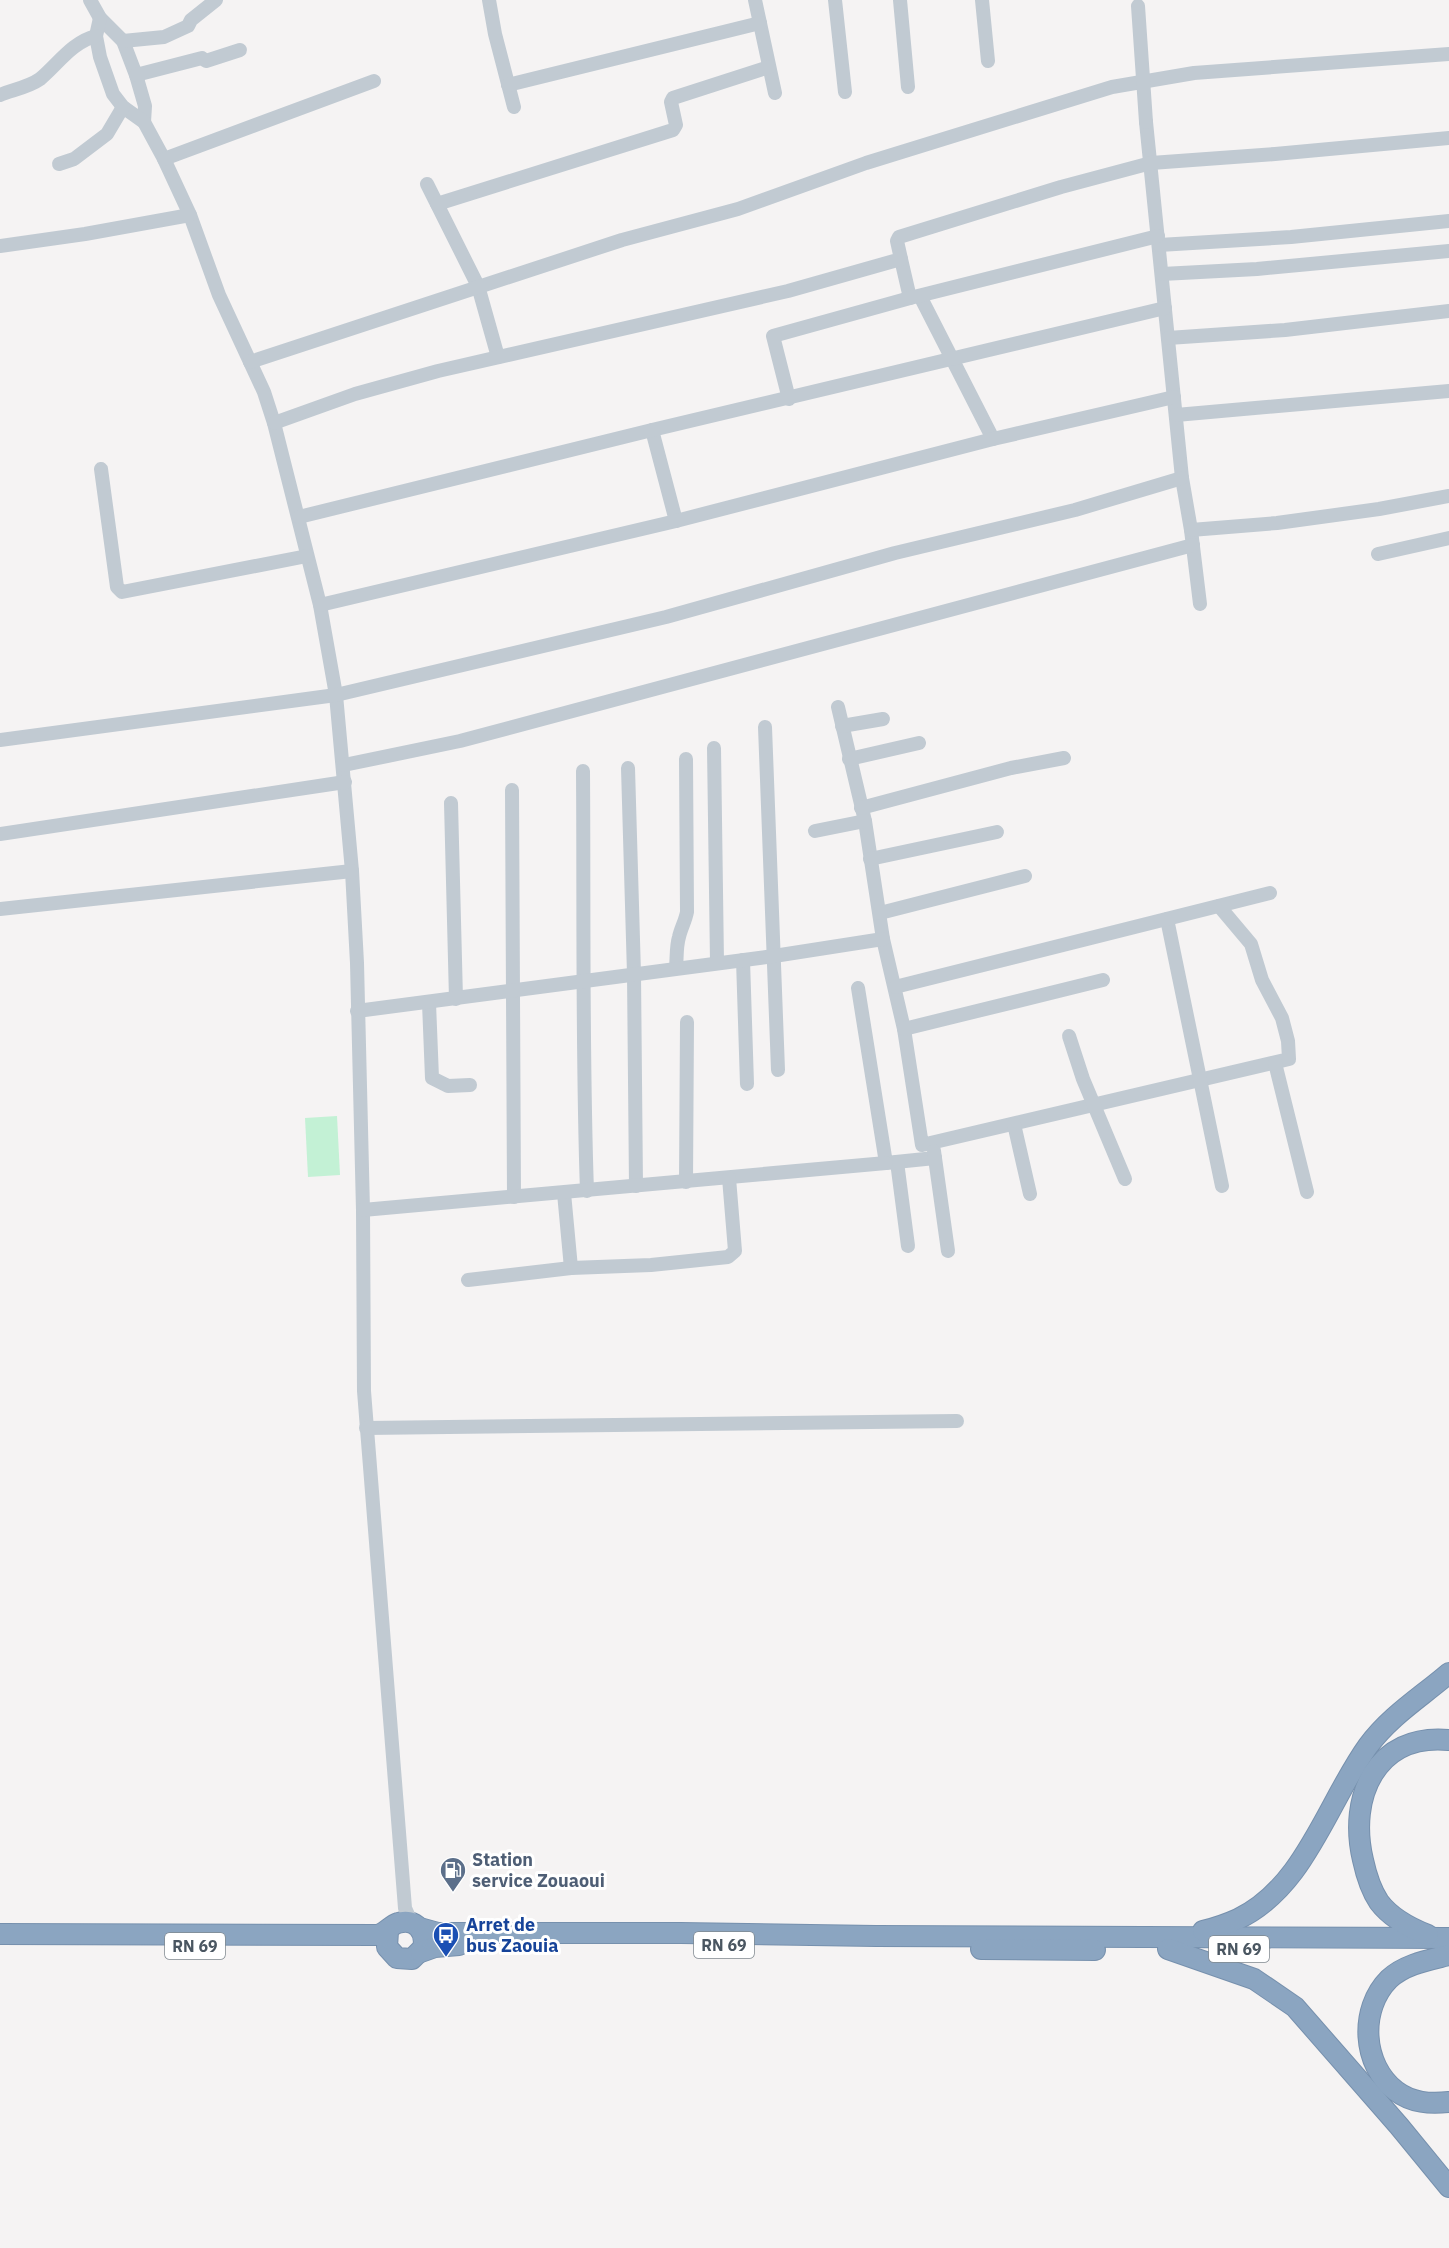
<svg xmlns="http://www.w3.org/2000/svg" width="1449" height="2248" viewBox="0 0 1449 2248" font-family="'IBM Plex Sans',sans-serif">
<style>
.green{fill:#c3f1d5}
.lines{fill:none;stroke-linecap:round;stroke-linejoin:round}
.highway-casing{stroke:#7690ad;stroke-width:22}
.minor{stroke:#c1cad2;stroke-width:14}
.highway{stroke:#8ba5c1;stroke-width:20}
.minor-bridge{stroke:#c1cad2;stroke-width:14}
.labels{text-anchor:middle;stroke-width:6;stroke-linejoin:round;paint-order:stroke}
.shield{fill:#fff;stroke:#808990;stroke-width:1.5}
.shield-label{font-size:16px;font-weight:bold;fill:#4a5661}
.service-label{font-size:18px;font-weight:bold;fill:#4e5e75;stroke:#fff;text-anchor:start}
.transit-label{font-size:18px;font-weight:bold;fill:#164399;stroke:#fff;text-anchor:start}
</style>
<rect width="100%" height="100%" fill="#f5f3f3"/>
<path class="green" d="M337,1116L340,1175L308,1177L305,1118Z"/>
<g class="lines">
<g class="highway-casing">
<g id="highway">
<path d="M420,1928L438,1933H681L876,1936L1449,1938"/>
<path d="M1203,1931C1215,1928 1227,1924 1238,1919C1305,1887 1327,1803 1368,1746C1390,1716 1421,1697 1449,1673"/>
<path d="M0,1934L378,1935C387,1932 391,1925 398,1923C415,1917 427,1932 423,1948L412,1959L397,1958L387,1947L388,1931"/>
<path d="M1428,1935C1410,1928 1391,1918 1379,1902C1371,1890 1366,1874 1363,1860C1348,1797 1376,1733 1449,1740"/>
<path d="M981,1949L1095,1950"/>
<path d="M1168,1949L1254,1979L1295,2007L1399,2126L1449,2187"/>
<path d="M421,1952L435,1947L459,1945"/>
<path d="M1449,1955C1429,1960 1405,1964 1389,1979C1359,2009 1362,2065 1396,2091C1412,2103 1430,2104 1449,2102"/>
</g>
</g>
<g class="minor">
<path d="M90,0L100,18L123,41L136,75L145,106L144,122"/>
<path d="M489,0L495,34L514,107"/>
<path d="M755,0L775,93"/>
<path d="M835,0L845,92"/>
<path d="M900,0L908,87"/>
<path d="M982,0L988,61"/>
<path d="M100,18L96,36L100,57L113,94L123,107L144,122L164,159L190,215L219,295L264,392L274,423L320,605L336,695L352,871L357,963L363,1210L364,1391L405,1908L409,1917L416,1924"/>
<path d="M123,41L164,37L188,26L191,20L216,0"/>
<path d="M136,75L202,58L206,61L240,50"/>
<path d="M508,85L760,23"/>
<path d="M0,95C12,90 29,87 40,79C58,64 72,42 96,36"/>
<path d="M1146,122L1182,478L1191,530L1200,604"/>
<path d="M164,159L374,81"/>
<path d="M59,164L74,159L107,134L123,107"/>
<path d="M427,184L478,286L498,357"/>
<path d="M437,204L673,130L676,125L671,102L673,98L769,67"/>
<path d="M1159,245L1291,237L1449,221"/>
<path d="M0,246L85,234L190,215"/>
<path d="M901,259L910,298"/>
<path d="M1162,274L1257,269L1449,251"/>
<path d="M920,296L993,439"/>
<path d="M1168,338L1285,330L1449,311"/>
<path d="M250,362L622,240L738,209L866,163L1112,87L1194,73L1449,54"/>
<path d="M789,399L773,336L910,298L1158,236"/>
<path d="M1176,415L1449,391"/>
<path d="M274,423L355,394L438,371L788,291L901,259L897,241L899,237L1061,187L1151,163L1275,154L1449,138"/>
<path d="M652,430L676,521"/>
<path d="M101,469L117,587L122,592L307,556"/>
<path d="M299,517L652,430L1165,308"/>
<path d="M1191,530L1277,523L1379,509L1449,496"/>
<path d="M1378,554L1449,538"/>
<path d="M320,605L676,521L993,439L1174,397"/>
<path d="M838,707L865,821L883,939L904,1029L922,1145L1289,1059L1288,1041L1282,1018L1262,980L1251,944L1219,906"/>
<path d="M842,726L883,719"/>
<path d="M765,727L778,1070"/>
<path d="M0,740L336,695L666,617L895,553L1075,510L1182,478"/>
<path d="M714,748L717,962"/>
<path d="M849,759L919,743"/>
<path d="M344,765L460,741L1193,545"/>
<path d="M628,768L634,974L636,1186"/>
<path d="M583,771C584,911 582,1051 587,1191"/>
<path d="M512,790L514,1197"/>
<path d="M451,803L456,999"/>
<path d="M861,808L1011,768L1064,758"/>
<path d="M815,831L865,821"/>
<path d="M0,834L345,782"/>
<path d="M870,859L997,832"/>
<path d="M0,909L352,871"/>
<path d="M880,913L1025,876"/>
<path d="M1167,919L1222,1186"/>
<path d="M743,960L747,1084"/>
<path d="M676,968C677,958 676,947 679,937C681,928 685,922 687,912L686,759"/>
<path d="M895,987L1270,893"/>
<path d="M858,988L886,1163L935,1158"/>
<path d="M429,1003L432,1078L448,1086L470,1085"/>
<path d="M357,1011L774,956L883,939"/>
<path d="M904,1029L1103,980"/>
<path d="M1069,1036L1083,1079L1125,1179"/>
<path d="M1275,1063L1307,1192"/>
<path d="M1014,1124L1030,1194"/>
<path d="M934,1151L948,1251"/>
<path d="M897,1162L908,1246"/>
<path d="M686,1182L687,1022"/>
<path d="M564,1193L571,1268"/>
<path d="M363,1210L886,1163"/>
<path d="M468,1280L571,1268L651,1265L728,1257L735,1251L729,1178"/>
<path d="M366,1428L957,1421"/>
</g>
<use href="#highway" class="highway"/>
<path class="minor-bridge" d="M1138,6L1146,122"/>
</g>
<defs>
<g id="fuel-pin" transform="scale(1.35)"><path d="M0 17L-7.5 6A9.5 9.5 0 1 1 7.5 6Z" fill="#5c6f8a" stroke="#fff"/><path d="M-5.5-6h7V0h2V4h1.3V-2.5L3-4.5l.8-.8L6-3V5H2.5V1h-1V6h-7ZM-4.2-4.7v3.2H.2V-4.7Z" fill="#fff"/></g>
<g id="bus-pin" transform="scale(1.35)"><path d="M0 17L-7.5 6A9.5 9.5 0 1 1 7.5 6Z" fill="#1a4fb4" stroke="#fff"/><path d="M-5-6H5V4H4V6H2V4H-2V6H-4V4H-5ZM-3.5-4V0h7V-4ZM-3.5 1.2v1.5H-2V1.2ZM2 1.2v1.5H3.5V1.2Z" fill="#fff"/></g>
</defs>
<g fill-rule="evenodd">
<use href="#fuel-pin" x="453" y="1870"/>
<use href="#bus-pin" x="446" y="1935"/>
</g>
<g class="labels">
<g class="shield">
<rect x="694" y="1932" width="60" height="26" rx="4.5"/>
<rect x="165" y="1933" width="60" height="26" rx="4.5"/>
<rect x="1209" y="1936" width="60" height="26" rx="4.5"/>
</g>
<g class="shield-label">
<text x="724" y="1951">RN 69</text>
<text x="195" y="1952">RN 69</text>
<text x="1239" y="1955">RN 69</text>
</g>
<g class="service-label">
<text x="472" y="1866">Station<tspan x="472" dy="21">service Zouaoui</tspan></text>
</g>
<g class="transit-label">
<text x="466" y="1931">Arret de<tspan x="466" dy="21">bus Zaouia</tspan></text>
</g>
</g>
</svg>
